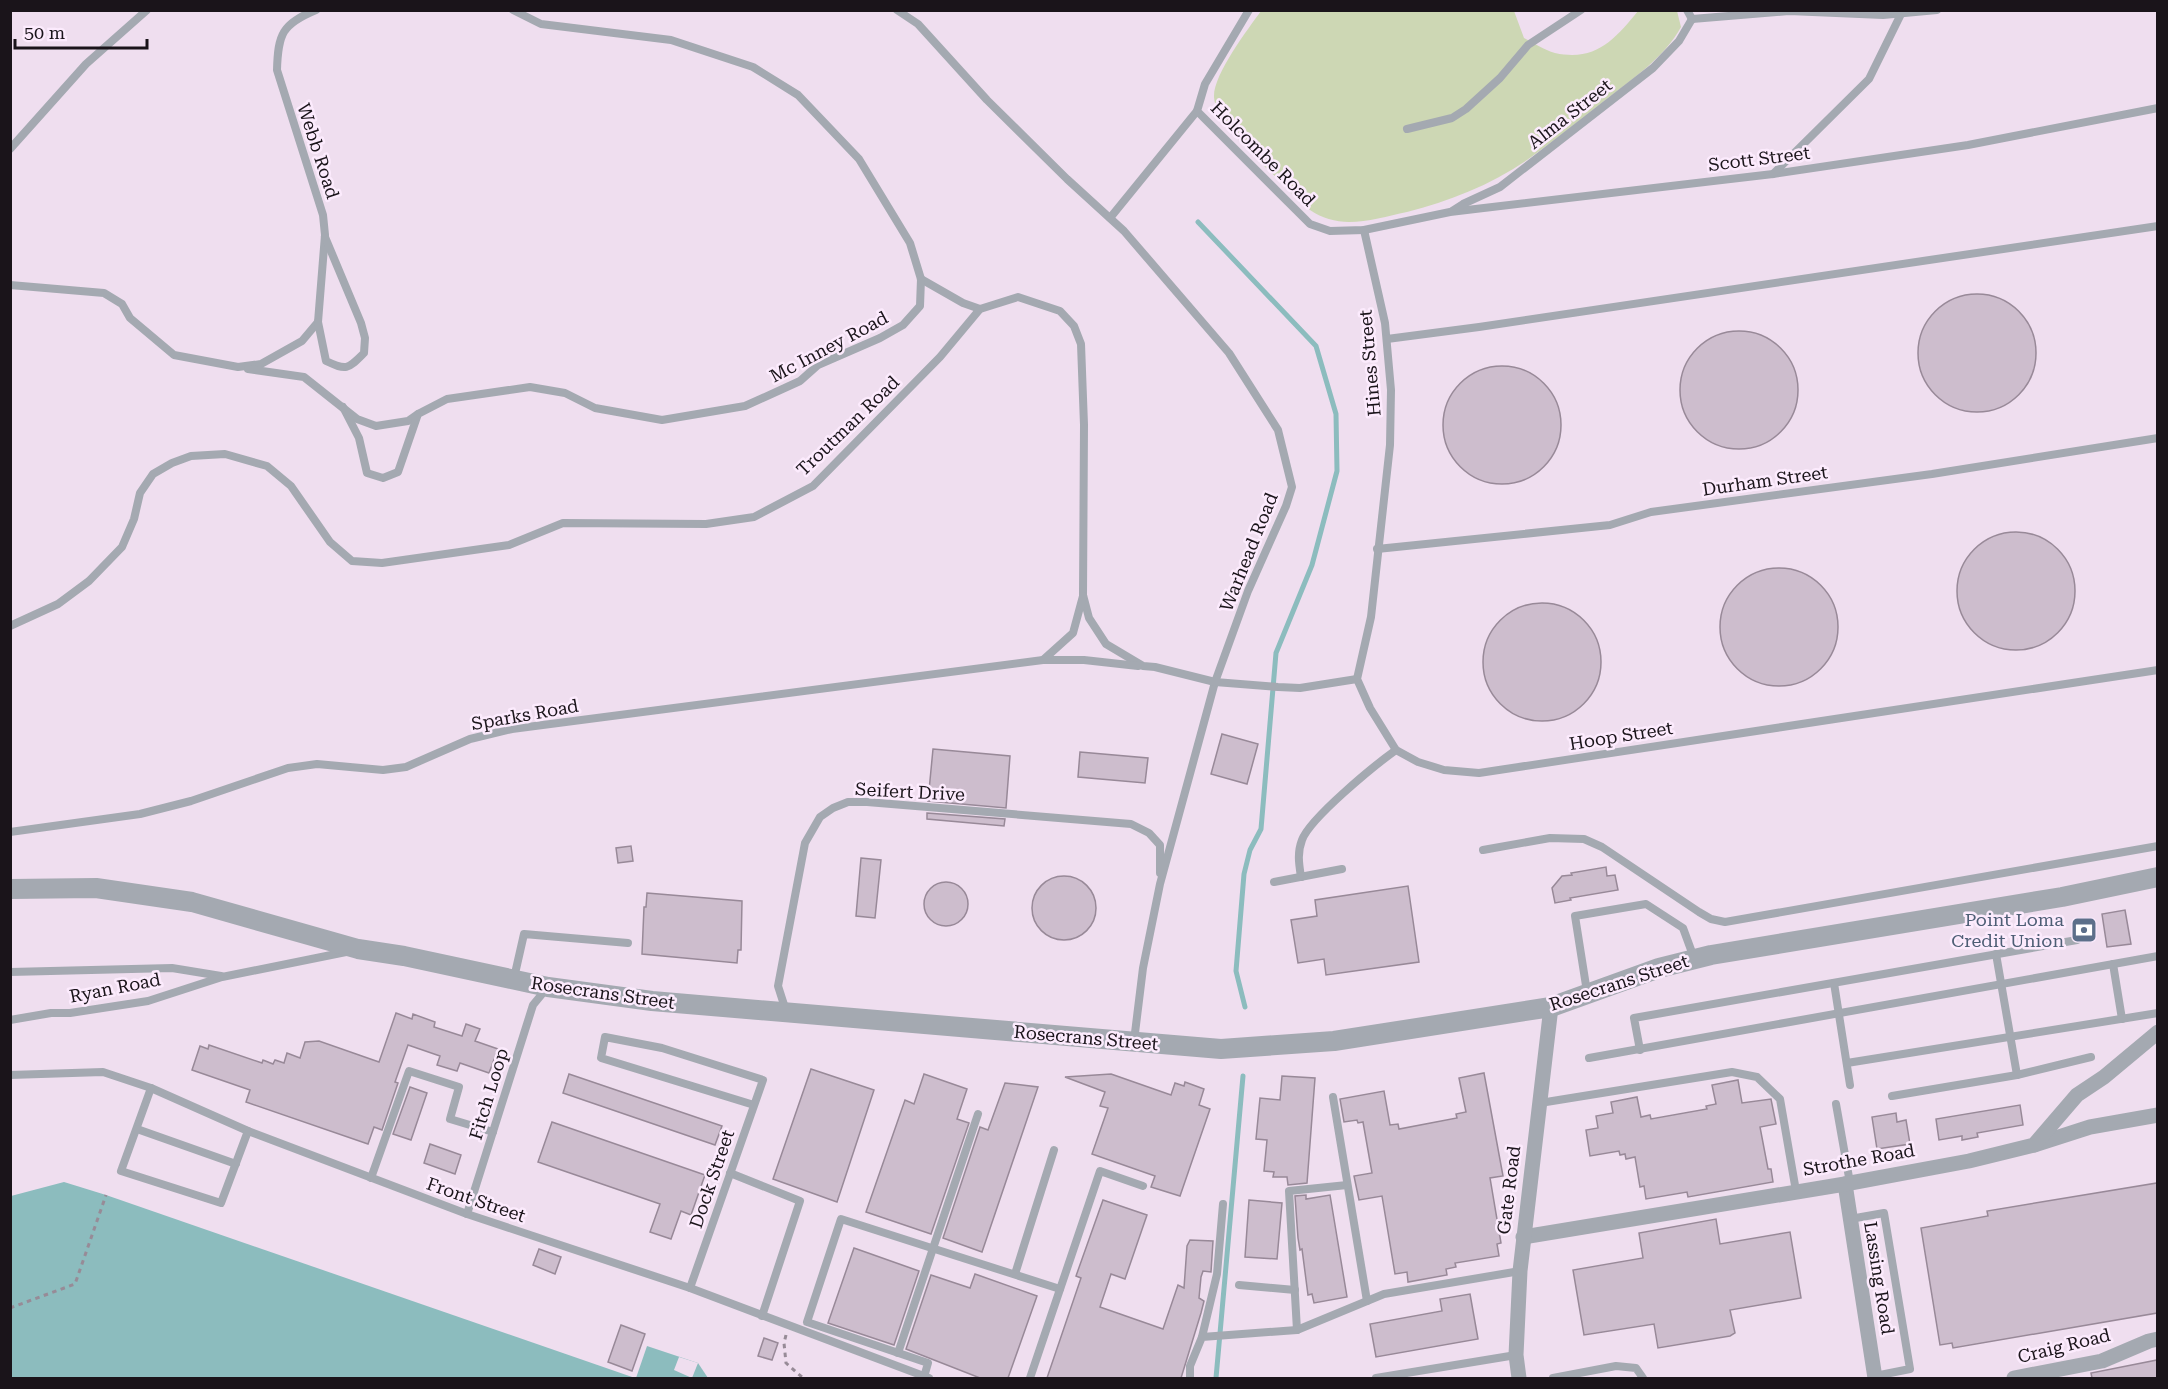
<svg xmlns="http://www.w3.org/2000/svg" width="2168" height="1389" viewBox="0 0 2168 1389" font-family="'Roboto Serif',serif">
<style>
.green{fill:#cdd7b4}
.water{fill:#8cbcbe}
.pier{fill:#efdeef}
.lines{fill:none;stroke-linecap:round;stroke-linejoin:round}
.stream{stroke:#8cbcbe;stroke-width:5}
.building{fill:#cdbdcd;stroke:#988998;stroke-width:1.5}
.path{stroke:#978b97;stroke-width:3;stroke-dasharray:4.5 4.5;stroke-linecap:butt}
.service{stroke:#a4a9b1;stroke-width:8}
.minor{stroke:#a4a9b1;stroke-width:15}
.tertiary{stroke:#a4a9b1;stroke-width:20}
.labels{text-anchor:middle;stroke-width:5;stroke-linejoin:round;paint-order:stroke}
.street-label{font-size:18px;fill:#1a141a;stroke:#fcebfd}
.service-label{font-size:18px;fill:#4e5e75;stroke:#fcebfd;text-anchor:end}
</style>
<rect width="100%" height="100%" fill="#efdeef"/>
<path class="green" d="M1261,11H1514L1524,38C1534,43 1544,50 1555,53C1596,62 1615,39 1638,11H1677L1681,27C1664,58 1631,80 1603,102C1578,121 1553,142 1527,160C1491,185 1449,201 1407,212C1388,216 1368,222 1349,222C1336,222 1321,218 1310,210C1300,204 1292,193 1284,185C1266,167 1215,123 1214,97C1213,75 1248,29 1261,11Z"/>
<g class="water">
<path d="M64,1182L106,1195L635,1378H11V1196Z"/>
<path d="M647,1346L698,1363L708,1378H636Z"/>
</g>
<path class="pier" d="M679,1357L698,1363L692,1378L674,1370Z"/>
<g class="lines">
<g class="stream">
<path d="M1198,222L1316,346L1336,414L1337,471L1312,565L1276,653L1261,829L1250,850L1244,874L1236,971L1245,1007"/>
<path d="M1216,1378L1243,1076"/>
</g>
</g>
<g class="building">
<circle cx="1977" cy="353" r="59"/>
<circle cx="1739" cy="390" r="59"/>
<circle cx="1502" cy="425" r="59"/>
<circle cx="2016" cy="591" r="59"/>
<circle cx="1779" cy="627" r="59"/>
<circle cx="1542" cy="662" r="59"/>
<path d="M1222,734L1258,744L1247,784L1211,774Z"/>
<path d="M933,749L1010,756L1006,808L928,801Z"/>
<path d="M1080,752L1148,758L1145,783L1078,777Z"/>
<path d="M927,813L1005,819L1004,826L927,819Z"/>
<path d="M631,846L633,861L618,863L616,848Z"/>
<path d="M861,858L881,860L875,918L856,916Z"/>
<path d="M1606,867L1607,876L1615,875L1618,890L1570,898L1571,900L1555,903L1552,888L1562,876L1572,875L1571,873Z"/>
<circle cx="1064" cy="908" r="32"/>
<circle cx="946" cy="904" r="22"/>
<path d="M1408,886L1419,962L1326,975L1324,959L1298,963L1291,920L1317,916L1315,900Z"/>
<path d="M647,893L742,901L741,950H738L737,963L642,954L644,907H646Z"/>
<path d="M2125,910L2131,944L2107,947L2102,914Z"/>
<path d="M396,1013L412,1019L413,1014L435,1022L434,1027L462,1036L466,1024L480,1029L475,1041L498,1049L489,1073L460,1063L457,1071L437,1065L440,1056L408,1045L395,1082L398,1083L382,1130L374,1127L368,1144L246,1102L250,1090L192,1070L200,1046L208,1049L209,1045L262,1063L263,1060L273,1064L275,1060L284,1063L287,1053L300,1058L305,1042L319,1041L379,1062Z"/>
<path d="M811,1069L874,1090L837,1202L773,1179Z"/>
<path d="M1484,1073L1503,1176L1490,1178L1501,1243L1497,1244L1499,1256L1455,1263L1456,1267L1446,1269L1447,1275L1408,1282L1407,1272L1395,1274L1382,1196L1359,1200L1354,1176L1372,1173L1363,1122L1358,1123L1357,1120L1344,1122L1340,1099L1384,1091L1390,1125L1398,1124L1399,1129L1457,1118L1456,1114L1466,1112L1459,1078Z"/>
<path d="M569,1074L722,1126L715,1145L563,1093Z"/>
<path d="M924,1074L967,1089L957,1119L969,1123L931,1234L866,1212L905,1100L914,1104Z"/>
<path d="M1111,1074L1171,1095L1175,1083L1184,1086L1185,1082L1204,1089L1199,1105L1210,1109L1180,1196L1151,1187L1155,1176L1092,1154L1108,1108L1100,1106L1105,1092L1065,1077Z"/>
<path d="M1282,1076L1315,1078L1307,1183L1288,1185L1287,1177H1273L1274,1172L1264,1171L1267,1140L1256,1139L1260,1098L1280,1100Z"/>
<path d="M1738,1080L1742,1103L1771,1099L1776,1124L1760,1127L1768,1169H1771L1773,1182L1688,1197L1687,1192L1646,1199L1644,1186L1640,1187L1635,1157L1626,1159L1625,1154L1620,1155L1619,1151L1590,1156L1586,1130L1598,1128L1596,1116L1613,1113L1611,1102L1637,1097L1641,1117L1650,1115L1651,1119L1707,1109L1706,1106L1716,1104L1712,1085Z"/>
<path d="M1005,1083L1038,1087L982,1252L943,1238L980,1127L988,1130Z"/>
<path d="M410,1087L427,1093L411,1140L393,1134Z"/>
<path d="M2020,1105L2023,1125L1977,1133L1978,1137L1962,1140V1136L1939,1140L1936,1119Z"/>
<path d="M1896,1113L1897,1122L1906,1120L1910,1144L1877,1149L1872,1117Z"/>
<path d="M552,1122L705,1175L691,1215L681,1211L671,1239L650,1232L660,1204L538,1162Z"/>
<path d="M430,1144L461,1155L455,1174L424,1163Z"/>
<path d="M2157,1183V1313L1953,1348L1952,1343L1940,1345L1921,1228L1988,1216L1987,1211Z"/>
<path d="M1306,1195V1199L1330,1195L1347,1297L1314,1303L1312,1294L1308,1295L1302,1249L1300,1250L1298,1238L1295,1196Z"/>
<path d="M1103,1200L1147,1215L1125,1279L1111,1274L1100,1307L1163,1329L1178,1285L1184,1288L1187,1246L1190,1240L1213,1241L1211,1272L1203,1271L1201,1277L1199,1298L1204,1301L1201,1313L1181,1378H1047L1081,1278L1076,1276Z"/>
<path d="M1249,1200L1282,1203L1277,1259L1245,1257Z"/>
<path d="M1716,1219L1720,1244L1790,1232L1801,1298L1730,1310L1735,1333L1730,1336L1658,1348L1654,1324L1584,1335L1573,1270L1643,1258L1639,1233Z"/>
<path d="M854,1248L919,1271L894,1345L828,1323Z"/>
<path d="M539,1249L561,1257L555,1274L533,1265Z"/>
<path d="M975,1274L1037,1296L1008,1378H980L906,1349L931,1275L970,1288Z"/>
<path d="M1470,1294L1478,1339L1376,1357L1370,1324L1442,1311L1440,1299Z"/>
<path d="M621,1325L645,1334L632,1371L608,1362Z"/>
<path d="M764,1338L778,1343L772,1360L758,1356Z"/>
<path d="M2157,1360V1378H2092L2091,1373Z"/>
</g>
<g class="lines">
<g class="path">
<path d="M10,1308L75,1284L106,1195"/>
<path d="M786,1335L784,1343L786,1363L803,1378"/>
</g>
<g class="service">
<path d="M897,10L918,24L987,100L1067,179L1124,231L1229,353L1278,430L1292,487L1286,506L1248,591L1215,682L1160,884L1143,968L1134,1041"/>
<path d="M1249,10L1205,84L1197,111L1310,224L1330,231L1364,230L1450,212L1773,174L1968,145L2158,108"/>
<path d="M1687,10L1692,19"/>
<path d="M1692,19L1789,11L1883,15L1937,10"/>
<path d="M1407,129L1452,118L1466,109L1500,78L1528,45L1581,10"/>
<path d="M10,149L86,64L147,10"/>
<path d="M1773,174L1869,79L1902,12"/>
<path d="M1452,211L1463,204L1500,187L1653,68L1679,41L1692,19"/>
<path d="M1110,218L1197,111"/>
<path d="M1364,230L1385,323L1391,390L1390,445L1371,617L1357,679L1370,708L1396,750L1418,762L1444,770L1479,773L2158,670"/>
<path d="M921,279L963,303L980,309"/>
<path d="M10,285L104,293L122,304L130,318L174,355L238,367L261,364L302,341L318,322L325,235L323,215L277,70C278,34 282,24 316,10"/>
<path d="M318,322L326,361C347,371 348,369 364,353L365,338L361,323L325,237"/>
<path d="M1387,339L1479,327L2158,226"/>
<path d="M248,369L304,377L357,419L376,426L408,421L418,414"/>
<path d="M343,407L359,438L367,473L383,478L398,472L418,414L447,399L530,387L565,393L595,408L662,420L745,406L800,381L818,365L880,338L903,325L920,306L921,279L910,243L859,159L798,95L753,67L671,40L541,24L513,10"/>
<path d="M1377,549L1610,525L1651,512L1932,474L2158,438"/>
<path d="M10,626L58,604L89,581L122,547L134,519L140,493L153,474L172,463L191,456L225,454L267,466L291,486L330,542L352,561L382,563L509,545L563,523L706,524L754,517L813,486L940,357L980,309L1018,297L1060,311L1074,326L1081,344L1084,425L1083,595L1089,618L1106,644L1143,666L1155,667L1215,682L1278,687L1300,688L1357,679"/>
<path d="M1043,660H1084L1138,666"/>
<path d="M10,832L140,814L191,801L288,768L317,764L383,770L406,767L470,739L512,729L1043,660L1073,633L1083,596"/>
<path d="M1483,850L1550,838L1584,839L1602,847L1699,912L1711,919L1725,922L2158,846"/>
<path d="M1301,877C1299,864 1297,853 1302,840C1310,818 1375,765 1396,750"/>
<path d="M1274,882L1342,869"/>
<path d="M1996,954L2017,1075"/>
<path d="M2113,964L2122,1019"/>
<path d="M10,972L172,968L221,976"/>
<path d="M514,978L524,934L628,943"/>
<path d="M1834,983L1850,1085"/>
<path d="M1587,992L1575,916L1646,904L1683,928L1694,958"/>
<path d="M786,1011L778,986L805,843L820,817L833,808L848,802H867L1131,824L1149,833L1160,845V873"/>
<path d="M10,1020L51,1013H70L148,1001L222,977L346,952"/>
<path d="M1640,1050L1634,1018L2077,940"/>
<path d="M1589,1058L2158,956"/>
<path d="M1847,1063L2158,1013"/>
<path d="M10,1075L103,1072L151,1088L248,1131L467,1214L690,1288L929,1378"/>
<path d="M151,1088L121,1171L221,1203L248,1131"/>
<path d="M1892,1096L2017,1075L2091,1057"/>
<path d="M1333,1097L1367,1301"/>
<path d="M1540,1103L1732,1072L1757,1077L1780,1099L1796,1191"/>
<path d="M1836,1104L1850,1183"/>
<path d="M137,1129L236,1164"/>
<path d="M730,1173L800,1201L762,1316"/>
<path d="M371,1178L409,1071L459,1087L450,1119L493,1132"/>
<path d="M467,1214L533,1005L547,988"/>
<path d="M1850,1219L1884,1213L1910,1369L1875,1376"/>
<path d="M1015,1274L1054,1150"/>
<path d="M1239,1285L1295,1290"/>
<path d="M690,1288L763,1080L662,1048L605,1037L601,1058L754,1105"/>
<path d="M1297,1330L1289,1191L1347,1185"/>
<path d="M1202,1337L1217,1274L1223,1204"/>
<path d="M898,1353L978,1114"/>
<path d="M924,1377L928,1363L807,1322L841,1219L1060,1289"/>
<path d="M1030,1378L1100,1171L1143,1186"/>
<path d="M1190,1378V1366L1202,1337L1297,1330L1384,1294L1520,1271"/>
<path d="M1376,1378L1516,1355"/>
<path d="M1553,1378L1616,1366L1636,1368L1643,1378"/>
</g>
<g class="minor">
<path d="M2034,1145L2090,1127L2158,1115"/>
<path d="M1845,1184L1875,1378"/>
<path d="M1523,1237L1845,1184L1969,1161L2034,1145L2077,1095L2104,1077L2158,1032"/>
<path d="M1519,1378L1516,1355L1520,1271L1551,1007"/>
<path d="M2014,1378L2102,1361L2149,1341L2158,1339"/>
</g>
<path class="tertiary" d="M10,889L96,888L192,902L358,949L404,956L548,987L652,1001L1221,1049L1334,1041L1551,1007L1659,968L1711,955L2062,897L2158,877"/>
</g>
<defs>
<g id="bank-square" transform="scale(1.35)"><rect x="-9" y="-9" width="18" height="18" rx="4" fill="#5c6f8a" stroke="#fcebfd"/><path d="M-6-4H6V4H-6ZM0-2.3a2.3 2.3 0 1 0 0 4.6a2.3 2.3 0 1 0 0-4.6Z" fill="#fff"/></g>
</defs>
<g fill-rule="evenodd">
<use href="#bank-square" x="2084" y="930"/>
</g>
<g class="labels">
<g class="street-label">
<text transform="translate(1570 114) rotate(-38)" y="6">Alma Street</text>
<text transform="translate(318 151) rotate(72)" y="6">Webb Road</text>
<text transform="translate(1263 154) rotate(45)" y="6">Holcombe Road</text>
<text transform="translate(1759 159) rotate(-7)" y="6">Scott Street</text>
<text transform="translate(829 347) rotate(-28)" y="6">Mc Inney Road</text>
<text transform="translate(1370 363) rotate(-95)" y="6">Hines Street</text>
<text transform="translate(848 426) rotate(-44)" y="6">Troutman Road</text>
<text transform="translate(1765 481) rotate(-8)" y="6">Durham Street</text>
<text transform="translate(1249 552) rotate(-68)" y="6">Warhead Road</text>
<text transform="translate(525 715) rotate(-10)" y="6">Sparks Road</text>
<text transform="translate(1621 736) rotate(-9)" y="6">Hoop Street</text>
<text transform="translate(910 792) rotate(3)" y="6">Seifert Drive</text>
<text transform="translate(1619 983) rotate(-18)" y="6">Rosecrans Street</text>
<text transform="translate(115 988) rotate(-11)" y="6">Ryan Road</text>
<text transform="translate(603 993) rotate(8)" y="6">Rosecrans Street</text>
<text transform="translate(1086 1038) rotate(5)" y="6">Rosecrans Street</text>
<text transform="translate(489 1094) rotate(-73)" y="6">Fitch Loop</text>
<text transform="translate(1859 1160) rotate(-10)" y="6">Strothe Road</text>
<text transform="translate(712 1179) rotate(-71)" y="6">Dock Street</text>
<text transform="translate(1509 1190) rotate(-83)" y="6">Gate Road</text>
<text transform="translate(476 1200) rotate(19)" y="6">Front Street</text>
<text transform="translate(1879 1278) rotate(81)" y="6">Lassing Road</text>
<text transform="translate(2064 1346) rotate(-14)" y="6">Craig Road</text>
</g>
<g class="service-label">
<text x="2064" y="926">Point Loma<tspan x="2064" dy="21">Credit Union</tspan></text>
</g>
</g>
<rect width="2168" height="1389" fill="none" stroke="#1a141a" stroke-width="24"/>
<path d="M15 39v9h132v-9" fill="none" stroke="#1a141a" stroke-width="3"/>
<text x="24" y="39" font-size="18" fill="#1a141a" stroke="#fcebfd" stroke-width="4.5" paint-order="stroke">50 m</text>
</svg>
